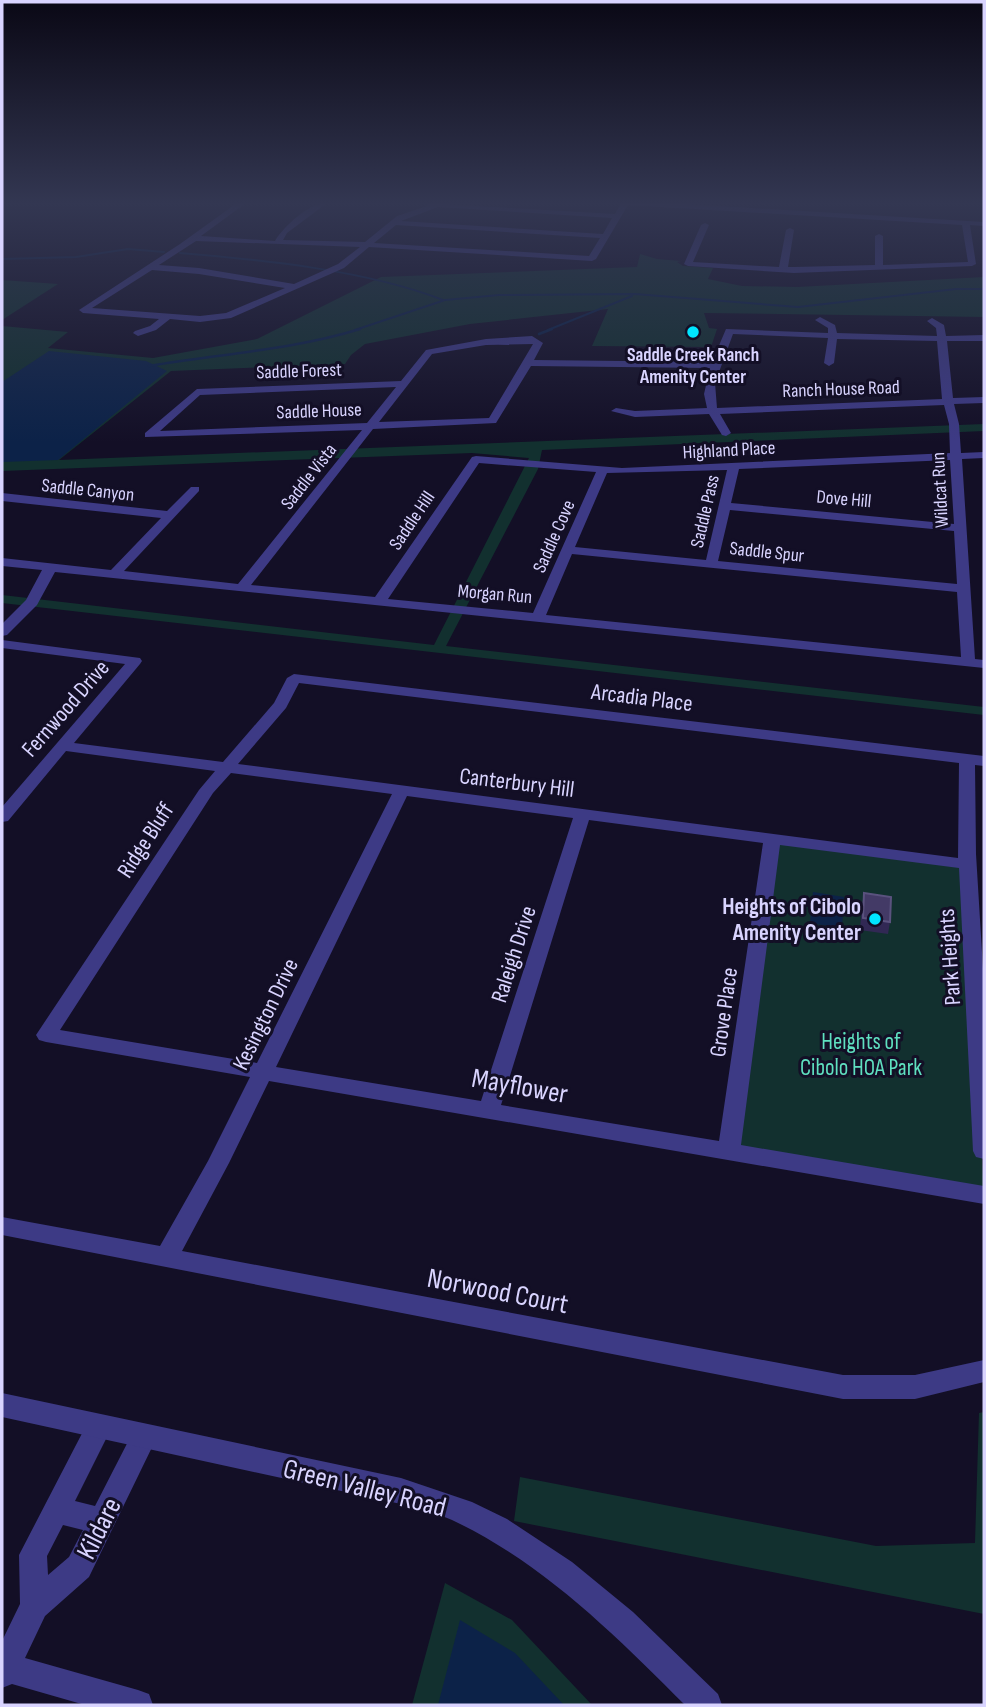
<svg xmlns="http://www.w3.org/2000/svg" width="986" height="1707" viewBox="0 0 986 1707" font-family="'Sofia Sans Condensed',sans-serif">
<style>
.green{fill:#12302f}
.water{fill:#0c2248}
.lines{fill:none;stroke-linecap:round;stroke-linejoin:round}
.stream-far1{stroke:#0c2248;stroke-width:2}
.stream{stroke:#0c2248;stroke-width:2.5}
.minor{fill:#3d3a85;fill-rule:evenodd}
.tertiary{fill:#3d3a85;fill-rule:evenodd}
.wall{fill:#312854}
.building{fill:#433a66;stroke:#5a527e;stroke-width:2}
.poi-dot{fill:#00e5ff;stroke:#130f26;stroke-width:2.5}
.labels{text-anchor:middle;stroke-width:6;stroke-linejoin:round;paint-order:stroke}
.far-poi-label{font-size:19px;font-weight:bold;fill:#d9d4ff;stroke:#130f26}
.far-street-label{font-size:19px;fill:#d9d4ff;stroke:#130f26}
.street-label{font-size:23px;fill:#d9d4ff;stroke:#130f26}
.poi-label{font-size:23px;font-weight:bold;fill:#d9d4ff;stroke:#130f26;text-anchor:end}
.park-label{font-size:23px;fill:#5fe0c0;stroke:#130f26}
.near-street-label{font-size:28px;fill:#d9d4ff;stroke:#130f26}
</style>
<rect width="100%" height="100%" fill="#130f26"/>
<g class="green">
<path d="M640,254L657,259L681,261L677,262L683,266L713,268L708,279L742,286L797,287L984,277V317L704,313L709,328L717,329L711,347L592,346L608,309L470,324L365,344L351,355L345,364L171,371L59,460L984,424V431L542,450L538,469L446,646L984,707V715L2,603V595L434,645L529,458L472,453L2,471V326L68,332L48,348L153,358L257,339L381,277L637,267Z"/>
<path d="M2,280L58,284L2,320Z"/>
<path d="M772,838L967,864L984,1195L729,1150Z"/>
<path d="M984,1412V1614L514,1521L520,1477L876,1546L975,1543L979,1413Z"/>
<path d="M445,1583L512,1620L592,1705H412Z"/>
</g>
<g class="water">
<path d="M49,351L146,361L167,371L58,460L2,462V382Z"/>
<path d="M813,892L844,897L842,928L810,923Z"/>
<path d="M460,1620L515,1653L564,1705H438Z"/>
</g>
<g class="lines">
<g class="stream-far1">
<path d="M180,253C263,260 366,270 443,300"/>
<path d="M2,259L76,257L128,249L164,252"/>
<path d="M355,330L445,300L499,295L635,294L798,307L956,289H984"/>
<path d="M548,330L632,296"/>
</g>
<g class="stream">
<path d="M539,334L552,329"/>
<path d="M149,366C219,354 292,350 360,329"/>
</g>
<g class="minor">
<path d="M237,203H246L201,236L275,241C284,226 309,203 327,203L287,233L283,240L365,242L397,216L427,206L426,203L615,214L621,203H669L984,222V226L970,225L976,264L972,266L794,273L688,266L684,264L701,225L705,223L709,225L693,262L779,267L786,230L790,228L794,230L788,267H794L875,265V236L879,234L883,236V265L968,262L962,225L628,205L596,259L592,261L369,247L344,268L231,318L200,322L170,319L156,330L138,336L133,333L135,331L150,326L159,319L83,313L79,310L180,244ZM438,207L612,218L603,234L401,221ZM396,225L600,238L589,256L374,243ZM196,241L360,247L338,264L294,284L199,268L159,265ZM152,270L199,274L285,288L226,313L200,316L92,308Z"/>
<path d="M820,317L835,325L837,333L937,336L936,328L927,321L932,318L944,325L946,336L984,335V341H947L953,398L984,397V403L954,404L959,424L961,453L984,452V458L962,459L975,659L984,660V668L55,572L37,605L7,635L2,636V624L26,600L42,570L2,566V558L111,570L161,518L2,501V493L167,511L191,487H199V491L124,571L238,584L362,430L145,437V433L197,389L401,381L426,350L486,339L532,336L543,343L534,360L712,362L726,329L828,333V328L815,320ZM733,334L828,338L824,363L829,366L834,363L837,339L937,341L942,399L717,408L715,383ZM533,344L489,418L379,422L432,354L486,345ZM531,366L710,368L704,394L707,408L635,411L616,408L611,411L635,417L709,414L722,435L726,436L731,433L720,414L944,405L949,424L950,453L622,468L476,456L472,457L375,597L251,585L373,429L496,423ZM396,387L367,423L160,431L200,395ZM950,460L954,524L731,503L739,469ZM479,463L596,472L533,613L388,599ZM727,470L706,560L575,547L607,473ZM730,510L954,531L957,584L718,561ZM572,554L957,592L961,657L546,615Z"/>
<path d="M2,640L140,658L142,661L140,664L74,743L223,762L274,703L287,678L294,674L984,756V766L975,765L976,854L984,985V1159L976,1157L973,1151L959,868L780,845L741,1145L984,1186V1204L269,1081L229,1163L182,1251L843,1375H915L984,1360V1382L915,1399H843L2,1235V1217L160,1246L208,1161L250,1077L46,1042L39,1040L36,1035L199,790L215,771L66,751L8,821L2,822V807L125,664L2,648ZM299,683L959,763L958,858L238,764L286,708ZM231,773L392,794L257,1063L60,1030L213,793ZM407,796L573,818L481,1101L276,1067ZM589,820L763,843L719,1141L501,1105Z"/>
<path d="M99,1415L108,1418L112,1427L75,1501L95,1506L135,1428L144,1425L153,1428L157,1437L89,1577L45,1616L25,1658L138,1690L149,1694L153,1705H85L12,1684L2,1688V1641L20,1604L19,1555L90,1418ZM63,1525L83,1530L69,1557L48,1575L47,1556Z"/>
</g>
<path class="tertiary" d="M2,1393L401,1478L472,1502L507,1519L572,1562L633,1612L718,1694L722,1705H685C615,1635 543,1563 452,1520C436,1513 418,1509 401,1504L2,1417Z"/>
</g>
<path class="wall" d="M864,893L890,922L888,934L860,930L862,905Z"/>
<path class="building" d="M864,893L891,897L890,922L863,918Z"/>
<linearGradient id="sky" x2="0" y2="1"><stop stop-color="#0a0815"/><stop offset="0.46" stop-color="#333752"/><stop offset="1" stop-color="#333752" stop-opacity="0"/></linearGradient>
<rect width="986" height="442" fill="url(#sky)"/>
<g class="poi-dot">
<circle cx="693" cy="332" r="7"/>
<circle cx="875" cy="919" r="7"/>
</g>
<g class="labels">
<g class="far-poi-label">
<text x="693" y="361">Saddle Creek Ranch<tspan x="693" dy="22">Amenity Center</tspan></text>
</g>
<g class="far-street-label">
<text transform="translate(299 370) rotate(-2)" y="7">Saddle Forest</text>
<text transform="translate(841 388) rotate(-2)" y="7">Ranch House Road</text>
<text transform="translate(319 410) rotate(-2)" y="7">Saddle House</text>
<text transform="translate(729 449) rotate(-3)" y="7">Highland Place</text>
<text transform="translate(308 476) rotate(-52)" y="7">Saddle Vista</text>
<text transform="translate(88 489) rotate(6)" y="7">Saddle Canyon</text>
<text transform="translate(939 490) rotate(-93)" y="7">Wildcat Run</text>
<text transform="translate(844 498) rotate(5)" y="7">Dove Hill</text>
<text transform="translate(704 511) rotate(-77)" y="7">Saddle Pass</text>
<text transform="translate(411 520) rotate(-56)" y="7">Saddle Hill</text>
<text transform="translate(553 536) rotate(-66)" y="7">Saddle Cove</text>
<text transform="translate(767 551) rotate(6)" y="7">Saddle Spur</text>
<text transform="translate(495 593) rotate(5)" y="7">Morgan Run</text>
</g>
<g class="street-label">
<text transform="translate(642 697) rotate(7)" y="8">Arcadia Place</text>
<text transform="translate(65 708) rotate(-49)" y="8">Fernwood Drive</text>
<text transform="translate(517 782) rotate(7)" y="8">Canterbury Hill</text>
<text transform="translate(145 840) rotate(-57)" y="8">Ridge Bluff</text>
<text transform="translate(513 954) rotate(-72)" y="8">Raleigh Drive</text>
<text transform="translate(949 957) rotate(-94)" y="8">Park Heights</text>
<text transform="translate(723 1012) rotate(-82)" y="8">Grove Place</text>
<text transform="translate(265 1014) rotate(-64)" y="8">Kesington Drive</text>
</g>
<g class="poi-label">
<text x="861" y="914">Heights of Cibolo<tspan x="861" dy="26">Amenity Center</tspan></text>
</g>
<g class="park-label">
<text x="861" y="1049">Heights of<tspan x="861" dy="26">Cibolo HOA Park</tspan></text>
</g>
<g class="near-street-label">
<text transform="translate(520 1085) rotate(10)" y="10">Mayflower</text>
<text transform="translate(498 1290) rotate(11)" y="10">Norwood Court</text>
<text transform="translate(365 1487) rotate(14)" y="10">Green Valley Road</text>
<text transform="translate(98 1528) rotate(-63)" y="10">Kildare</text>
</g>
</g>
<rect width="986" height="1707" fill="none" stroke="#d9d4ff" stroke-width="7"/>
</svg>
